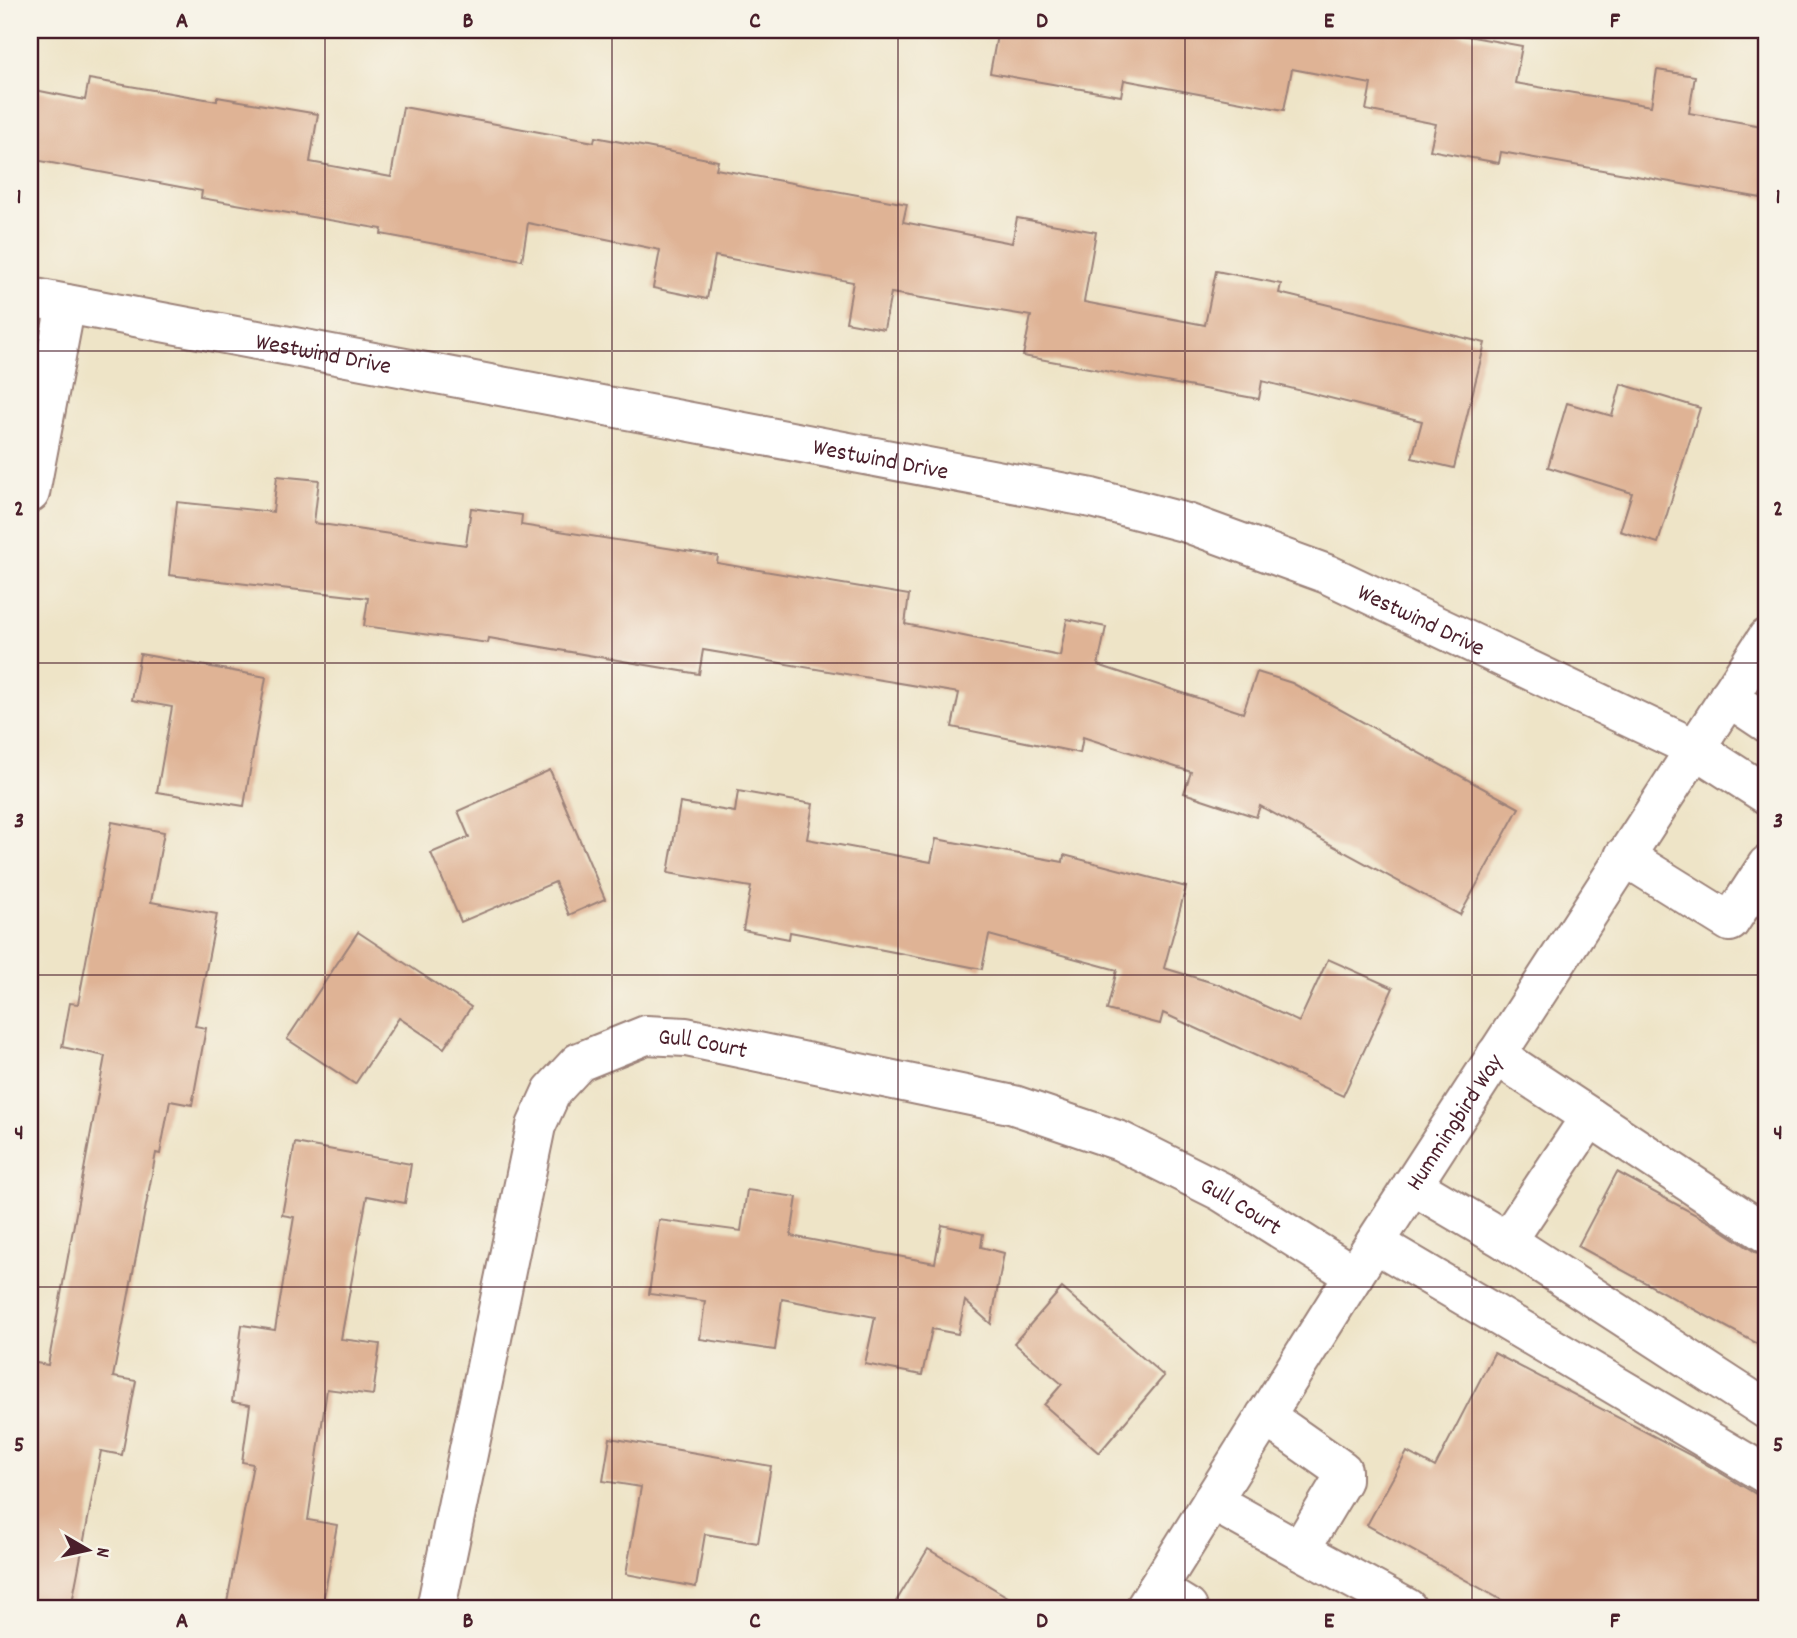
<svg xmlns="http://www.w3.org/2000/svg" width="1797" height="1638" viewBox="0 0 1797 1638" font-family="Dekko,sans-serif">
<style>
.building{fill:#dfb395}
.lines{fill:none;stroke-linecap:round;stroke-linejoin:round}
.minor-casing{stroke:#9c8279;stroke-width:42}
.minor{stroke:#fff;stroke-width:38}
.grid{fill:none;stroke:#4a1f2b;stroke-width:2;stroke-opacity:0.55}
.labels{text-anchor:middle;stroke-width:6;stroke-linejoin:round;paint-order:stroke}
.street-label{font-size:24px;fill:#4a1f2b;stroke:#f7f3e8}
.neatline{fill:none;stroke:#4a1f2b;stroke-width:2.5}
.grid-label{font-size:23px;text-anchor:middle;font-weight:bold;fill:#4a1f2b}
</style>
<rect width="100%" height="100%" fill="#f7f3e8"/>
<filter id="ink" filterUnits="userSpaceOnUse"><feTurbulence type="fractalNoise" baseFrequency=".0143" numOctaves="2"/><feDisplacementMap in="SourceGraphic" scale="14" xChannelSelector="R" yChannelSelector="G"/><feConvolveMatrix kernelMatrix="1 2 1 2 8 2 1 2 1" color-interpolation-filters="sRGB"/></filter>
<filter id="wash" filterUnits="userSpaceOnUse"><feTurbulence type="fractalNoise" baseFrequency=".00686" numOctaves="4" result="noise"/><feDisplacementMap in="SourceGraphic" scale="28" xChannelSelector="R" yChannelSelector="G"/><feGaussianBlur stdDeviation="1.57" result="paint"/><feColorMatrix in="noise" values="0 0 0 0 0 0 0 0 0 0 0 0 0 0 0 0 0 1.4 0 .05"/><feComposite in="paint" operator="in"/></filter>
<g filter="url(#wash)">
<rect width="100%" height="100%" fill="#eee4c7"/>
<g id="blocks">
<g class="building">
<path d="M998,30H1435L1522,46L1515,83L1651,106L1657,70L1695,76L1689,113L1767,127V199L1501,152L1499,163L1430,150L1436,124L1366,110L1371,84L1292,69L1284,110L1124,80L1121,96L990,73Z"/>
<path d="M89,79L217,101V97L318,114L310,162L391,177L403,107L594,142L595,137L718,161L716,169L907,204L903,222L1012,243L1017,218L1096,232L1084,302L1205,325L1216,271L1281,284L1279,293L1485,343L1454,468L1412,458L1422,421L1262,381L1259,399L1023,356L1031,316L891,293L884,329L846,322L853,282L715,256L707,299L653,288L660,250L528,223L522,260L381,234L382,229L201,198L202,191L30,159V89L85,100Z"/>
<path d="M1621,384L1700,408L1658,543L1620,531L1632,493L1548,467L1567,403L1612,416Z"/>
<path d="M277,476L319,480L314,523L466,545L471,508L522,515L521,525L718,556L717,563L909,595L905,624L1060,656L1067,619L1106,627L1098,665L1243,713L1257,672L1292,683L1519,808L1460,915L1260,806L1256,817L1184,793L1191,772L1083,737L1080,753L952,727L959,693L703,650L699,674L489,638L488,643L364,626L368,598L169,575L177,502L273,512Z"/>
<path d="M140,654L266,677L244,806L157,792L172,707L132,700Z"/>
<path d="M550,770L605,899L569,915L555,882L461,922L431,853L469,837L458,811Z"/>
<path d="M738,791L813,804L807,839L931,862L936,839L1063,862L1064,855L1186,887L1164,968L1220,985L1299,1022L1328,959L1393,988L1343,1096L1163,1013L1160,1024L1107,1010L1117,970L989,935L982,969L790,932L789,939L743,930L751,887L668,873L680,803L735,812Z"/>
<path d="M112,822L164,832L151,902L217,914L195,1026L206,1028L192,1105L170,1101L160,1154L156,1153L113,1377L136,1381L122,1455L101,1451L71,1608H30V1362L48,1365L105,1056L62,1047L70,1003L78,1004Z"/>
<path d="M358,932L471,1007L444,1048L399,1018L355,1084L287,1039Z"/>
<path d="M295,1143L411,1164L405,1203L367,1196L341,1339L380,1344L373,1395L327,1389L308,1520L337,1525L322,1608H226L253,1464L242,1462L250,1405L232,1402L242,1325L275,1330L294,1217L282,1215Z"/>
<path d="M1617,1172L1711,1223L1755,1252L1767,1256V1349L1578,1246Z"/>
<path d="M747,1190L797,1197L791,1236L935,1263L942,1225L983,1234L981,1247L1004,1253L991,1324L965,1301L958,1334L932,1329L922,1375L865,1364L875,1317L782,1299L775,1350L700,1339L705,1301L649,1294L659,1220L741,1231Z"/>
<path d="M1062,1288L1164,1376L1099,1453L1044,1405L1062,1384L1014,1343Z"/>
<path d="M1494,1353L1694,1457L1756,1494L1767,1497V1590L1758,1608H1516L1367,1525L1407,1452L1435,1467Z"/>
<path d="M610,1438L771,1466L758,1543L705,1534L696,1587L626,1574L641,1487L603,1481Z"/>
<path d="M928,1549L1026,1608H892Z"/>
</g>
</g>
</g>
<g filter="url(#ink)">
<use href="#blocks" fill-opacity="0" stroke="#9c8279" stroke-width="2"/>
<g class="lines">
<g class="minor-casing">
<g id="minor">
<path id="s1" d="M30,297L1092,498L1187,523L1327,574L1694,748L1767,795"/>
<path d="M30,493L66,304"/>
<path d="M1728,697L1767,723"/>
<path d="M1624,856L1730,922L1767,865"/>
<path d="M1590,1117L1767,1234"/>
<path d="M1412,1185L1507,1241L1590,1117L1496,1055"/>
<path d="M1507,1241L1767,1410"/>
<path d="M1375,1243L1767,1475"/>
<path d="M1265,1416L1342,1470V1480L1300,1550L1407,1608"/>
<path d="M1212,1501L1300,1550"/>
<path d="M1157,1589L1188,1608"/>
<path id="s2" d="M436,1608L536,1126L552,1091L579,1062L646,1035L686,1037L1014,1105L1120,1141L1220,1191L1354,1275"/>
<path id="s3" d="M1145,1608L1354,1275L1767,638"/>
</g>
</g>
<use href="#minor" class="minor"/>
</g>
</g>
<path class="grid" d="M325,30V1608M612,30V1608M898,30V1608M1185,30V1608M1472,30V1608M30,351H1767M30,663H1767M30,975H1767M30,1287H1767"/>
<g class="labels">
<g class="street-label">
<text dy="8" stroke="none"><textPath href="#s1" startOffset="299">Westwind Drive</textPath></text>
<text dy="8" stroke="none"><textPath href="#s1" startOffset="866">Westwind Drive</textPath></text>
<text dy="8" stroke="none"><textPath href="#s1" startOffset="1433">Westwind Drive</textPath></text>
<text dy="8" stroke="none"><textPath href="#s2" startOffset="700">Gull Court</textPath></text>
<text dy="8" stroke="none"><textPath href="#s3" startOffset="576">Hummingbird Way</textPath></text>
<text dy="8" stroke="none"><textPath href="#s2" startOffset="1267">Gull Court</textPath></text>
</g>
</g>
<rect width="1797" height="1638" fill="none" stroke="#f7f3e8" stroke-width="77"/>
<g transform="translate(88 1550) rotate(99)" stroke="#f7f3e8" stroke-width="5" paint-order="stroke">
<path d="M0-5L12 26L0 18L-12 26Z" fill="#4a1f2b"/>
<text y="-10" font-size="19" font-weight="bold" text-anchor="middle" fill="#4a1f2b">N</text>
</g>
<rect x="38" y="38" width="1720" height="1562" class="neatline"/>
<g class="grid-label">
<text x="182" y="27">A</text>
<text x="468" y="27">B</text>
<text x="755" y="27">C</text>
<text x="1042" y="27">D</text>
<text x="1329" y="27">E</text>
<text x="1615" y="27">F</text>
<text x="19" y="203">1</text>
<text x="1778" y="203">1</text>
<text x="19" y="515">2</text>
<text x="1778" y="515">2</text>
<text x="19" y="827">3</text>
<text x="1778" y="827">3</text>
<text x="19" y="1139">4</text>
<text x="1778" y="1139">4</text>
<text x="19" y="1451">5</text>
<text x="1778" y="1451">5</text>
<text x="182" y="1627">A</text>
<text x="468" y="1627">B</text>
<text x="755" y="1627">C</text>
<text x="1042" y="1627">D</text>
<text x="1329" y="1627">E</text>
<text x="1615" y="1627">F</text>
</g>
</svg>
